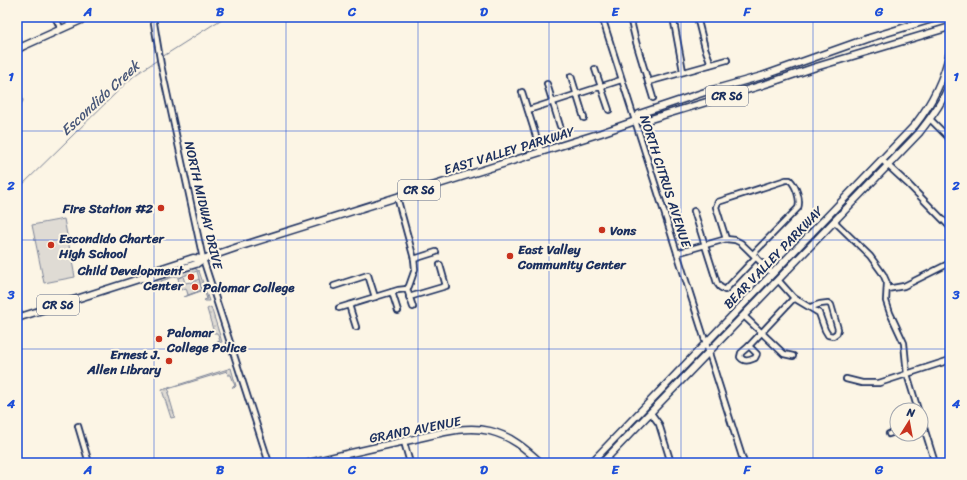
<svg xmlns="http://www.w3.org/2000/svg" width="967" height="480" viewBox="0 0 967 480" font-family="Sriracha,sans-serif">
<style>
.grass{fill:#dfdbd4;stroke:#7d8599}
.forest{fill:url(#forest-crowns);stroke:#7d8599}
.garden{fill:url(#garden-dots);stroke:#7d8599}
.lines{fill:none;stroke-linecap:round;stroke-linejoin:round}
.stream{stroke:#767f94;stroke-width:1}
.minor-casing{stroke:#1b2f5e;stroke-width:8}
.major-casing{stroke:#1b2f5e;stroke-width:9}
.minor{stroke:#fcf5e5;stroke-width:4.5}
.major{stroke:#fcf5e5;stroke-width:6}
.grid{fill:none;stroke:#1d4ed8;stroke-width:1;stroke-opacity:0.55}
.poi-dot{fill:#c8321e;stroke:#fcf5e5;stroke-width:1.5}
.labels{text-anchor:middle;stroke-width:4;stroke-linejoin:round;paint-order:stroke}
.shield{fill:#fcf5e5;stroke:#5e6a86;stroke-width:1}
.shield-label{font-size:12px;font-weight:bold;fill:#1b2f5e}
.street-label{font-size:13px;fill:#1b2f5e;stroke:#fcf5e5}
.poi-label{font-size:13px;font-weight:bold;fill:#1b2f5e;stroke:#fcf5e5;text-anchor:start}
.water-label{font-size:14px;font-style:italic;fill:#485779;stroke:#fcf5e5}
.neatline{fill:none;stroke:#1d4ed8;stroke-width:1.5}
.grid-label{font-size:13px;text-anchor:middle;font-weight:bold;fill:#1d4ed8}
</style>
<defs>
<pattern id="forest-crowns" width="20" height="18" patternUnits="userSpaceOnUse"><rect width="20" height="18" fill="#dfdbd4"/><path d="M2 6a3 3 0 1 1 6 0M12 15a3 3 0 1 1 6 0" fill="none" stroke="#bfbcb8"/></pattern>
<pattern id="garden-dots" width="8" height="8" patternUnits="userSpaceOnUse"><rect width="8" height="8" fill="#dfdbd4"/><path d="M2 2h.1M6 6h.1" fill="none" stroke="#bfbcb8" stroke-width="1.8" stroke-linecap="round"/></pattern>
</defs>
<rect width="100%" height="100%" fill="#fcf5e5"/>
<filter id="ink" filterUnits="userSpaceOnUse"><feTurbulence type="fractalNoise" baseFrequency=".025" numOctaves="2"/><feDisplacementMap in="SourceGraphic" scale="8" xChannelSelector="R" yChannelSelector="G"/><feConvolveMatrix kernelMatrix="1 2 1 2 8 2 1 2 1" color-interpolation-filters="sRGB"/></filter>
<g filter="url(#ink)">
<path class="grass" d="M64,219L75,277L44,283L32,225Z"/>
<g class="forest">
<path d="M17,70L23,101L17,111Z"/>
<path d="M183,276L185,283L191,282V283L199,279L202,290L188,295L186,288L181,290L178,278Z"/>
</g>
<g class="garden">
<path d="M194,268L199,271L209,301H205L204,300L207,299L204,290L184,297L202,290L197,271L178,278L177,276L161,281V283L156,284V281L158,280Z"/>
<path d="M211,307L222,342L218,343L217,342L220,341L217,333H214L207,309Z"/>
<path d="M231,368L236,386L234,388L232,387L235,386L231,375H228L227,371L168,389L170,392L168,393L175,417L171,418L162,390Z"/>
</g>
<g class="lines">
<g class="stream">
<path d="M162,57L225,17"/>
<path d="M17,190L123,86L135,75L159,59"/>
</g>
<g class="minor-casing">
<g id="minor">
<path d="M55,17L61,29"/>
<path d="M153,17L161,65L203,259L269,463"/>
<path d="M602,17L744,463"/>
<path d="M630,17L636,42L653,98"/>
<path d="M683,17L676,19L674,22L683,71"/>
<path d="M697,17L705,48L711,64"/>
<path d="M17,40L21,48"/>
<path d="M595,69L609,110"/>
<path d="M571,76L584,118"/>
<path d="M648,82L727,60"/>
<path d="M547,84L560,126"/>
<path d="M522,92L541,152"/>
<path d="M528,110L621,80"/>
<path d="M930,119L950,139"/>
<path d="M882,160L908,184L950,227"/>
<path d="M397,197L414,259L415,269L409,286L407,289"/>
<path d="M694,211L717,283L720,287L725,290L756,257"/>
<path d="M834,221L870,256L883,274L887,283L886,301L890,313L904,343L907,374L918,410"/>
<path d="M726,239L716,207L718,202L786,180H790C796,186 801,200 798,208L753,254"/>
<path d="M677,253L726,239L735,240L741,243L773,274"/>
<path d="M414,259L436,252"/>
<path d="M778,280L794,298L819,313L825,330L828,335L833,336L837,333L838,329L831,305L828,303L820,304L811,307"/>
<path d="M334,286L368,275L375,297"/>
<path d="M407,289L413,307"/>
<path d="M887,289L904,286L950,263"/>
<path d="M392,292L398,311"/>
<path d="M409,297L446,286L440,265"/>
<path d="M349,305L356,327"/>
<path d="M339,308L398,290L407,289"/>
<path d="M744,316L784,354L793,356"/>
<path d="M749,346L794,298"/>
<path d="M749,346L757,354L755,358C750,360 745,363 740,357L741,353Z"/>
<path d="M846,379L862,383H879L950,360"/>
<path d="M651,413L659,424L671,463"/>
<path d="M921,418L935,463"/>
<path d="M78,426L89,463"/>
<path d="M889,434L897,431"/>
<path d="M404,442L410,463"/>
</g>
</g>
<g class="major-casing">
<g id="major">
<path d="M17,49L88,17"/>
<path d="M638,120L639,114L705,92L762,76L866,39L939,17"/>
<path d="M142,278L147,273L193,258L203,259"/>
<path d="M17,318L142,278L148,279L196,264L203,259L238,247L601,133L638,120L644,121L769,83L816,67L950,27"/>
<path d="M309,463C341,455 373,448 405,441C432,436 462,424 490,431C511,436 526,449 541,463"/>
<path d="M591,463L915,125C932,103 944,79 950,52"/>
<path d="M602,463L919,133C931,117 943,102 950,83"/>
</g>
</g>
<use href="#minor" class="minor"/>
<use href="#major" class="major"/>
</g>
</g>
<path class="grid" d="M154,17V463M286,17V463M418,17V463M549,17V463M681,17V463M813,17V463M17,131H950M17,240H950M17,349H950"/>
<g class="poi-dot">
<circle cx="161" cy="208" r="4"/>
<circle cx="602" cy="230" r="4"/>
<circle cx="51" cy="245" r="4"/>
<circle cx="510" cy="256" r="4"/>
<circle cx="191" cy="277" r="4"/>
<circle cx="195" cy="287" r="4"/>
<circle cx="159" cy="339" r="4"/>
<circle cx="169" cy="361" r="4"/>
</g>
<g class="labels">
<g class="shield">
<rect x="706" y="86" width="42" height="20" rx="3"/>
<rect x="398" y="180" width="42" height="20" rx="3"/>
<rect x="37" y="295" width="42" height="20" rx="3"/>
</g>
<g class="shield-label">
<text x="727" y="100">CR S6</text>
<text x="419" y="194">CR S6</text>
<text x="58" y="309">CR S6</text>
</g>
<g class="street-label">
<text transform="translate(509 150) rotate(-17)" y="5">EAST VALLEY PARKWAY</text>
<text transform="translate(666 181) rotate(72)" y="5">NORTH CITRUS AVENUE</text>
<text transform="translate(204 205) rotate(77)" y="5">NORTH MIDWAY DRIVE</text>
<text transform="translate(773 257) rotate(-46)" y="5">BEAR VALLEY PARKWAY</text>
<text transform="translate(415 429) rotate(-11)" y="5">GRAND AVENUE</text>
</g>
<g class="poi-label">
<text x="153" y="213" text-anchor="end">Fire Station #2</text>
<text x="610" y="235">Vons</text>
<text x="59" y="243">Escondido Charter<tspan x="59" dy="15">High School</tspan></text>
<text x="518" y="254">East Valley<tspan x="518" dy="15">Community Center</tspan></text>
<text x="183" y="275" text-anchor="end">Child Development<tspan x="183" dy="15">Center</tspan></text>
<text x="203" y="292">Palomar College</text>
<text x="167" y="337">Palomar<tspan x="167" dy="15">College Police</tspan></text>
<text x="161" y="359" text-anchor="end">Ernest J.<tspan x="161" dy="15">Allen Library</tspan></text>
</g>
<g class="water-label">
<text transform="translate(100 98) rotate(-43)" y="5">Escondido Creek</text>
</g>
</g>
<rect width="967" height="480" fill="none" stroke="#fcf5e5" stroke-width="44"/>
<g transform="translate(909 422) rotate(11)"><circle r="19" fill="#fcf5e5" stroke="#a2a6af"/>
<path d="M0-3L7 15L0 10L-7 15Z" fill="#c8321e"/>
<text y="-6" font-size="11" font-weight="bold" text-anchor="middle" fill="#1b2f5e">N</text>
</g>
<rect x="22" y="22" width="923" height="436" class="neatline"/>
<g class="grid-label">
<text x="88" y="16">A</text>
<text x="220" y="16">B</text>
<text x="352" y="16">C</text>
<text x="484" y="16">D</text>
<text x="615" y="16">E</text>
<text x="747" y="16">F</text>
<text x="879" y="16">G</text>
<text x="11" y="81">1</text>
<text x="956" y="81">1</text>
<text x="11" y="190">2</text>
<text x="956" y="190">2</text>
<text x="11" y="299">3</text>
<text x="956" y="299">3</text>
<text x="11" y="408">4</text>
<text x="956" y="408">4</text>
<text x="88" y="474">A</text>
<text x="220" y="474">B</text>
<text x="352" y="474">C</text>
<text x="484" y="474">D</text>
<text x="615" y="474">E</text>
<text x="747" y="474">F</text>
<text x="879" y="474">G</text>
</g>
</svg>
